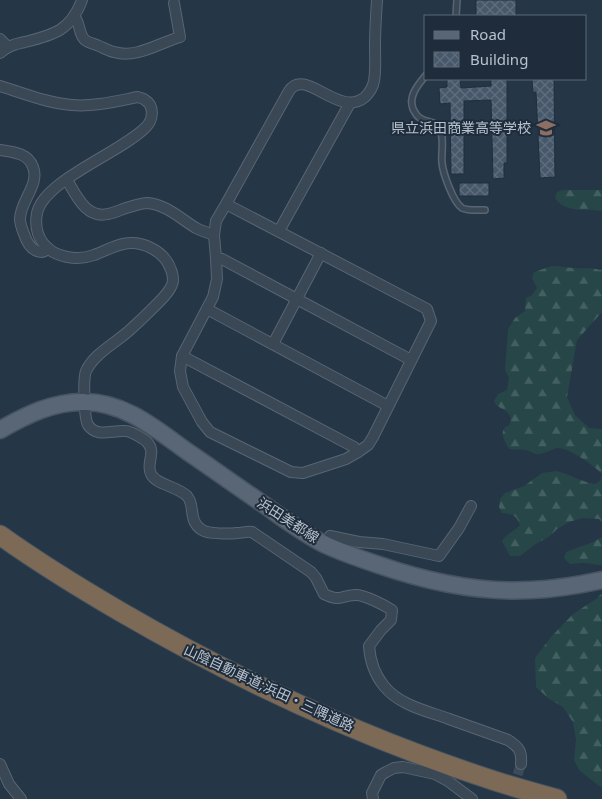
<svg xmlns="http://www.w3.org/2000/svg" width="602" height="799" viewBox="0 0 602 799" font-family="'Noto Sans','Noto Sans JP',sans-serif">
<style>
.forest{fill:url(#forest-firs)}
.building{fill:url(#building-cross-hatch);stroke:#202e3d}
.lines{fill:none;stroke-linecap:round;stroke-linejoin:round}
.minor-tunnel{stroke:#3b4b5a;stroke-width:10;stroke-dasharray:10 5;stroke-linecap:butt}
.service-casing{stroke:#596572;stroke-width:8}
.minor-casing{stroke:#596572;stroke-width:12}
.primary-casing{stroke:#475361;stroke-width:19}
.motorway-casing{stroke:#445260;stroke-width:21}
.service{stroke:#3a4755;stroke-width:5}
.minor{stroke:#3a4755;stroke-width:10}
.primary{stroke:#586675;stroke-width:16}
.motorway{stroke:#7c6a56;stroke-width:19}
.labels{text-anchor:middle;stroke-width:4;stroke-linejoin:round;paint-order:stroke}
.poi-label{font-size:14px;fill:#b8c2ce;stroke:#1e2c3b;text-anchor:end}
.street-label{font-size:14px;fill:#b8c2ce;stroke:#1e2c3b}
</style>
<defs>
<pattern id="forest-firs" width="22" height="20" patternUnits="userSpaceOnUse" patternTransform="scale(1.25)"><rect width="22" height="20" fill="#274647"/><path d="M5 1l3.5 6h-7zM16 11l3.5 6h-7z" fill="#445f60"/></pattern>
<pattern id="building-cross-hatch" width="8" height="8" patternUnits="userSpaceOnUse" patternTransform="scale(1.25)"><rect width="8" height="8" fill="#47586a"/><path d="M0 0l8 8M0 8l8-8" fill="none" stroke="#5f6e7e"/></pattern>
</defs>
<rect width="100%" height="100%" fill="#253646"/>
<g class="forest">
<path d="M563,190H602V211C585,208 566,214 555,198L557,192Z"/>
<path d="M552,266C560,266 567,268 576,268C585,269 589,267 600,270L602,269V312L577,340L567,397L575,415L589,428L602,429V474C595,466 569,448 558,448C554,448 546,453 540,454C534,455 530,450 525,450C519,449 515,450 509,449C506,443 500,435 504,429C508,423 507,430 510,423C514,414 502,409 496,405L494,401L498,394L507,390L509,378L505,370L508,329L515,318L525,311L526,298L532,295L537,288L532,278L534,272Z"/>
<path d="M556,471C570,474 581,482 595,484L601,480L602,475V522L599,519L583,518L569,522L557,529L550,536L534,545L520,556H510L502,541C508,532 513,533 520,525C516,515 513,514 502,513L499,507L500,499L505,493L524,486L542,473Z"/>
<path d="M602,537V565L583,563L570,564L564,558L566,552L593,542Z"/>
<path d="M602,593V787L599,786L579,770L574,760L576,740L573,722L563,707L548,698L536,687L535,658L551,637L573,614L596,599Z"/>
</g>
<g class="building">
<rect x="476" y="0" width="40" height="16"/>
<path d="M447,79H460L461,88L491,86V79H507V163H504V178L493,179L491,100L464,101V174H451L450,103L440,104L439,88L447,87Z"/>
<path d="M532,79H554L555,177L540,178L536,92L533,93Z"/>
<rect x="459" y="183" width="30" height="13"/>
</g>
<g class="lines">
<path class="minor-tunnel" d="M513,789L521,764"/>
<g class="service-casing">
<g id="service">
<path d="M456,16L457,0"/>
<path d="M426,75C418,85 408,96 413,109C415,112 416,116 420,118C429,124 436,119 441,132C444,142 441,153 442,163C443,173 453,202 462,208C468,211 478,210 485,210"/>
</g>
</g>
<g class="minor-casing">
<g id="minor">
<path d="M74,16C81,24 78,34 85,40C89,43 95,44 99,46C104,48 109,51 114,52C136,59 159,43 180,37L174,3"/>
<path d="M0,39L7,46"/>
<path d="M0,53C8,46 15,44 25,42C54,35 71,30 82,0"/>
<path d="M0,86C23,93 47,103 72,105C93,107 117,101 138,97C140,98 143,98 145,100C155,106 153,120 146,127C122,152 44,180 37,213C35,224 37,235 43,243C54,258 78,261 94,255C103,252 113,246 123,244C142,240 165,251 171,270C172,272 173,278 173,281C172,289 163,298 157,304C149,312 141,320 132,328C118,342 95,352 86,371C83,378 84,418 88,425C97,438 112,430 125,431C132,431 140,437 146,441C158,452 145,463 151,474C156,485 177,486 187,496C196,506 187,520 202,530C208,534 230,534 237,533C243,533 246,531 252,532L311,572L316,578L324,594C341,602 339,596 355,595C363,594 384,605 392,610L391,620L381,630L369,646C370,660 375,675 384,686C399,705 427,711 449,719C469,726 488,733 508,740C519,747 522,751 521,764"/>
<path d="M0,150C13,152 28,153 33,167C40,185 20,201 20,219C20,224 22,229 24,234C26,240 29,247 35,250C40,253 44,253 48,248"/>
<path d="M67,180C76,195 86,219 108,214C114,213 120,210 126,208C133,206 141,203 148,203C167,205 181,219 196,228C202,231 208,233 214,235"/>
<path d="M226,204L427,309L431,321L373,437L368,445L358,452L346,459L303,473L291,472L210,432L202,422L183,387L180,371L182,356L213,297L217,279L216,258L214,235L216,221L226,204L289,91C305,66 339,119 365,97C369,93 373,87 374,81C376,70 375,57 375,46C375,31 376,15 377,0"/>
<path d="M279,231L350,103"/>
<path d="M216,258L222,259L411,360"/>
<path d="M207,309L388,406"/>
<path d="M273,344L321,253"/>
<path d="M182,356L354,447L358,452"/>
<path d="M326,545L330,536L359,542L383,544L439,556L459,528L471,506"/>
<path d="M0,764L9,784L21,799"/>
<path d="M373,799L372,793L381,775L386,772L394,768L403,767L435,774L448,781L472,799"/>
</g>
</g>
<g class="primary-casing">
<path id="primary" d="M0,430C26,415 54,401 85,402C125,402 157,430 188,452C213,469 238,487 263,504C283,518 304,534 326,545C343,553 361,559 379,565C428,582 479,593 531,590C555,589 579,585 602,580"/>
</g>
<g class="motorway-casing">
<path id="motorway" d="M0,535C39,563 80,588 121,612C238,680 363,738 492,780C513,787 535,793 557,799"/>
</g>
<use href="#service" class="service"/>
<use href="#minor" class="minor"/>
<use href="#primary" class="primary"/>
<use href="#motorway" class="motorway"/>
</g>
<defs>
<g id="school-bare" transform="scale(1.5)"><path d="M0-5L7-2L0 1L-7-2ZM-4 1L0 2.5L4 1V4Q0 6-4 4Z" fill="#8d6e63" stroke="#1e2c3b" stroke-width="2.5" paint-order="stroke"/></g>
</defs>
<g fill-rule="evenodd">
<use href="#school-bare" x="546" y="128"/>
</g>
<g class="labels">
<g class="poi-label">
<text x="531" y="133">県立浜田商業高等学校</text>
</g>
<g class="street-label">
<text transform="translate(288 520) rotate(33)" y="5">浜田美都線</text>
<text transform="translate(269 688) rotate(25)" y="5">山陰自動車道;浜田・三隅道路</text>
</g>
</g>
<rect x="424" y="15" width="162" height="65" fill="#1e2c3b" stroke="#5c6876"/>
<rect x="434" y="31" width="25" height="8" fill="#586675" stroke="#5c6876"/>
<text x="470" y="40" font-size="15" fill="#b8c2ce">Road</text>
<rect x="434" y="52" width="25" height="15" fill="url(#building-cross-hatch)" stroke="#5c6876"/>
<text x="470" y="65" font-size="15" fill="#b8c2ce">Building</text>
</svg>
